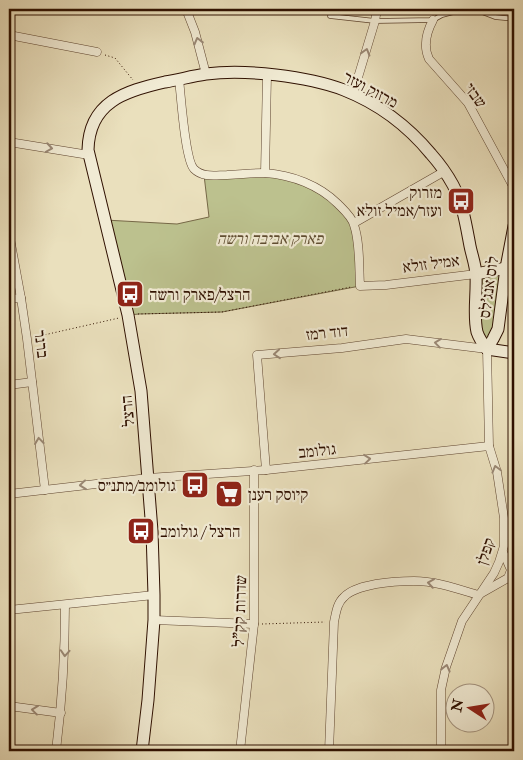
<svg xmlns="http://www.w3.org/2000/svg" width="523" height="760" viewBox="0 0 523 760" font-family="'IM FELL Double Pica','Frank Ruhl Libre',serif">
<style>
.green{fill:#bcc18e;stroke:#766847}
.lines{fill:none;stroke-linecap:round;stroke-linejoin:round}
.lane-casing{stroke:#5e442f;stroke-width:5.5}
.street-casing{stroke:#5e442f;stroke-width:9}
.secondary-casing{stroke:#2f1000;stroke-width:13}
.path{stroke:#2f1000;stroke-width:1;stroke-dasharray:1 2.5;stroke-linecap:butt}
.lane{stroke:#f1ebd4;stroke-width:4}
.street{stroke:#f1ebd4;stroke-width:8}
.secondary{stroke:#f1ebd4;stroke-width:11}
.oneway{stroke:#9a8875}
.labels{text-anchor:middle;stroke-width:4.5;stroke-linejoin:round;paint-order:stroke}
.street-label{font-size:16px;fill:#2f1000;stroke:#f1ebd4}
.poi-label{font-size:16px;fill:#2f1000;stroke:#f1ebd4;text-anchor:start}
.park-label{font-size:16px;font-style:italic;fill:#604e32;stroke:#f1ebd4}
</style>
<rect width="100%" height="100%" fill="#eae0bd"/>
<filter id="stains"><feTurbulence type="fractalNoise" baseFrequency=".004" numOctaves="4"/><feColorMatrix values="0 0 0 0 .2 0 0 0 0 .09 0 0 0 0 .02 0 0 0 .5 -.17"/></filter>
<radialGradient id="worn" r=".72"><stop offset=".6" stop-color="#630" stop-opacity="0"/><stop offset="1" stop-color="#630" stop-opacity=".3"/></radialGradient>
<g class="green">
<path d="M265,173L311,184L354,223L360,286L222,312L139,314L128,315L105,220L177,224L209,217L204,175Z"/>
<path d="M506,268L498,329L487,349L480,338L476,274Z"/>
</g>
<g class="lines">
<g class="lane-casing">
<path id="lane" d="M330,16L375,21L433,20L442,15L457,11L465,10L482,12L495,17L514,19"/>
</g>
<g class="street-casing">
<g id="street">
<path d="M186,9L195,32L206,74"/>
<path d="M9,11L10,9"/>
<path d="M433,20C426,33 423,46 429,59L468,103L514,188"/>
<path d="M9,35L97,52"/>
<path d="M179,79C181,96 185,160 194,169C203,178 216,175 227,175C240,174 253,173 265,173C292,175 319,185 338,204C344,210 352,217 354,225C360,242 359,267 360,286L386,285L476,274"/>
<path d="M353,94L375,21L377,9"/>
<path d="M9,142L89,155"/>
<path d="M265,173L267,75"/>
<path d="M354,223L445,171"/>
<path d="M9,233L21,298L27,339L45,490"/>
<path d="M9,299L21,298"/>
<path d="M9,385L32,382"/>
<path d="M266,470L257,355L342,348L406,339L487,349L489,446L497,472L504,518V546L499,562L494,573L462,621L446,667L441,690V751"/>
<path d="M9,494L148,478L266,470L489,446"/>
<path d="M9,610L154,595"/>
<path d="M154,620L254,624"/>
<path d="M9,706L61,713"/>
<path d="M56,751C62,702 65,654 65,605"/>
<path d="M240,751L254,624V470"/>
<path d="M329,751L334,622C336,613 337,603 344,597C351,589 366,586 376,584C388,582 401,581 414,581C436,581 458,589 478,595L508,578L511,570L503,552"/>
</g>
</g>
<g class="secondary-casing">
<g id="secondary">
<path d="M476,274L506,268"/>
<path d="M487,349L493,339L498,329L506,268L514,226"/>
<path d="M487,349L514,353"/>
<path d="M142,751L148,700L154,620V595L152,531L141,391L128,315L88,150C89,102 125,91 165,82C178,80 192,76 206,74C245,69 307,76 344,90C377,103 408,126 431,154C439,163 447,174 453,185C463,204 466,225 470,246C472,256 476,266 476,276C477,294 473,315 477,332C479,338 483,344 487,349"/>
</g>
</g>
<g class="path">
<path d="M105,55L115,58L133,80"/>
<path d="M138,314L222,312L351,287"/>
<path d="M35,337L119,318"/>
<path d="M262,624L325,622"/>
</g>
<use href="#lane" class="lane"/>
<use href="#street" class="street"/>
<use href="#secondary" class="secondary"/>
</g>
<defs><path id="oneway-chevron" d="M-2-3.5L2.5 0L-2 3.5" fill="none" stroke-width="1.6" stroke-linecap="round" stroke-linejoin="round" transform="scale(1.25)"/></defs>
<g class="oneway">
<use href="#oneway-chevron" transform="translate(198 41) rotate(-104)"/>
<use href="#oneway-chevron" transform="translate(366 52) rotate(-73)"/>
<use href="#oneway-chevron" transform="translate(49 148) rotate(9)"/>
<use href="#oneway-chevron" transform="translate(438 343) rotate(-173)"/>
<use href="#oneway-chevron" transform="translate(277 354) rotate(175)"/>
<use href="#oneway-chevron" transform="translate(39 441) rotate(-97)"/>
<use href="#oneway-chevron" transform="translate(367 459) rotate(-6)"/>
<use href="#oneway-chevron" transform="translate(496 469) rotate(-105)"/>
<use href="#oneway-chevron" transform="translate(83 485) rotate(174)"/>
<use href="#oneway-chevron" transform="translate(431 583) rotate(-171)"/>
<use href="#oneway-chevron" transform="translate(65 653) rotate(94)"/>
<use href="#oneway-chevron" transform="translate(446 668) rotate(-76)"/>
<use href="#oneway-chevron" transform="translate(35 710) rotate(-173)"/>
</g>
<defs>
<g id="bus-square" transform="scale(1.4375)"><rect x="-9" y="-9" width="18" height="18" rx="4" fill="#8f2418" stroke="#f1ebd4"/><path d="M-5-6H5V4H4V6H2V4H-2V6H-4V4H-5ZM-3.5-4V0h7V-4ZM-3.5 1.2v1.5H-2V1.2ZM2 1.2v1.5H3.5V1.2Z" fill="#fff"/></g>
<g id="supermarket-square" transform="scale(1.4375)"><rect x="-9" y="-9" width="18" height="18" rx="4" fill="#8f2418" stroke="#f1ebd4"/><path d="M-6-5.5h2.5l.6 2H6L4.5 2H-2.5L-4.4-4H-6ZM-1.5 3.2a1.3 1.3 0 1 0 .1 0ZM3 3.2a1.3 1.3 0 1 0 .1 0Z" fill="#fff"/></g>
</defs>
<g fill-rule="evenodd">
<use href="#bus-square" x="461" y="201"/>
<use href="#bus-square" x="130" y="294"/>
<use href="#bus-square" x="195" y="485"/>
<use href="#supermarket-square" x="229" y="494"/>
<use href="#bus-square" x="141" y="531"/>
</g>
<g class="labels">
<g class="street-label">
<text transform="translate(371 89) rotate(28)" y="6">מרזוק ועזר</text>
<text transform="translate(476 95) rotate(55)" y="6">שבזי</text>
<text transform="translate(431 263) rotate(-7)" y="6">אמיל זולא</text>
<text transform="translate(488 287) rotate(-82)" y="6">לוס אנג'לס</text>
<text transform="translate(327 332) rotate(-6)" y="6">דוד רמז</text>
<text transform="translate(42 344) rotate(83)" y="6">ברנר</text>
<text transform="translate(127 411) rotate(-95)" y="6">הרצל</text>
<text transform="translate(317 450) rotate(-6)" y="6">גולומב</text>
<text transform="translate(485 551) rotate(-72)" y="6">קפלן</text>
<text transform="translate(239 611) rotate(-88)" y="6">שדרות קק"ל</text>
</g>
<g class="poi-label">
<text x="442" y="198" text-anchor="end">מזרוק<tspan x="442" dy="18">ועזר/אמיל זולא</tspan></text>
<text x="149" y="300">הרצל/פארק ורשה</text>
<text x="176" y="491" text-anchor="end">גולומב/מתנ״ס</text>
<text x="248" y="500">קיוסק רענן</text>
<text x="160" y="537">הרצל / גולומב</text>
</g>
<g class="park-label">
<text x="270" y="244">פארק אביבה ורשה</text>
</g>
</g>
<rect width="523" height="760" fill="none" stroke="#eae0bd" stroke-width="30"/>
<rect x="10" y="10" width="503" height="740" fill="none" stroke="#2f1000" stroke-width="2.5"/>
<rect x="15" y="15" width="493" height="730" fill="none" stroke="#2f1000"/>
<g transform="translate(470 708) rotate(282)"><circle r="24" fill="#f1ebd4" stroke="#a3937f"/>
<path d="M0-4L9 19L0 12L-9 19Z" fill="#8f2418"/>
<text y="-8" font-size="14" font-weight="bold" text-anchor="middle" fill="#2f1000">N</text>
</g>
<rect width="100%" height="100%" filter="url(#stains)"/>
<rect width="100%" height="100%" fill="url(#worn)"/>
</svg>
